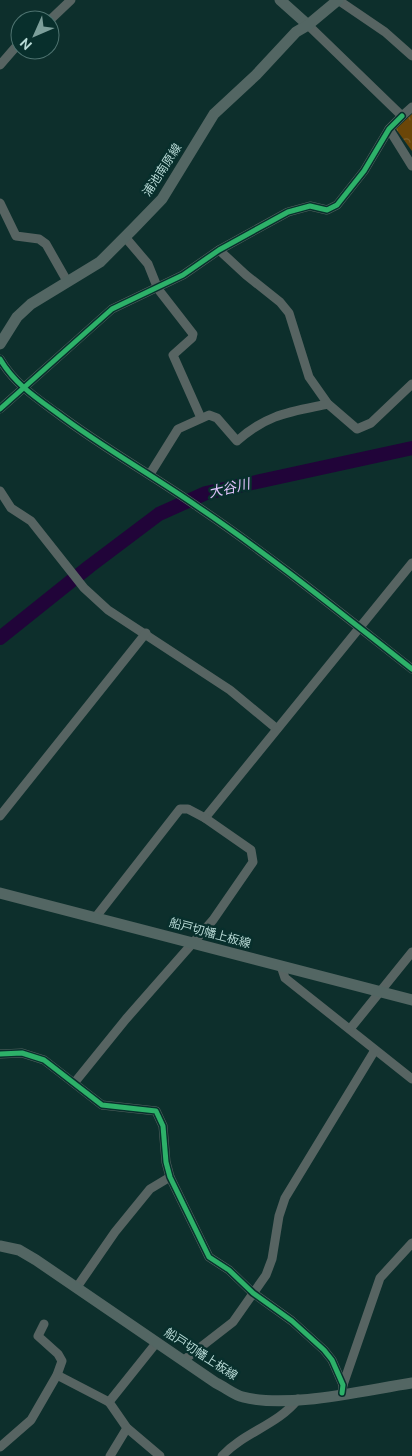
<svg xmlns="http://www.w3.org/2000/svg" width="412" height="1456" viewBox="0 0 412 1456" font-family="Ubuntu,'Noto Sans JP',sans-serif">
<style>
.forest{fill:url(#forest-crowns)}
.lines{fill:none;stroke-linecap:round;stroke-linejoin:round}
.river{stroke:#210439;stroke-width:14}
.street{stroke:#576462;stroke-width:9}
.secondary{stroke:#536663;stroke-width:11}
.cycleway-casing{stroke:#082f2c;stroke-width:8}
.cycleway{stroke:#2db169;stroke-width:5}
.labels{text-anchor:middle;stroke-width:5;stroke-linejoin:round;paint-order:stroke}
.street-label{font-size:12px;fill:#b8dad6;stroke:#082f2c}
.water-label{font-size:14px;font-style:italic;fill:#e0c3fc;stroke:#082f2c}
</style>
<defs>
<pattern id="forest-crowns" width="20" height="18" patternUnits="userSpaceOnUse" patternTransform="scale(1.25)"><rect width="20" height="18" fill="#6b4608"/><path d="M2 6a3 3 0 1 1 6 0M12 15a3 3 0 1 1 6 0" fill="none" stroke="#7e602b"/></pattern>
</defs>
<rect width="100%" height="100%" fill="#0d2f2c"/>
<path class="forest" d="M412,114V151L396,129Z"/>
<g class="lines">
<path class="river" d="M0,638L90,566L159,514L206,493L412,448"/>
<g class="street">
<path d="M338,0L385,32L412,56"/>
<path d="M50,20L71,0"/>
<path d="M308,25L402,116L412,107"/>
<path d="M0,65L20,42"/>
<path d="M389,129L412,166"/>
<path d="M0,203L16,236L39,239L46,244L67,281"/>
<path d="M125,237L148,264L158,289L193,334L192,338L173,355L201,418"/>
<path d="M219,250L246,275L280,302L289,313L309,377L328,404L357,429L371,423L412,384"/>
<path d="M0,359C14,383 35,397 57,413C102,447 152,475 198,507C272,557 342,614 412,669"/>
<path d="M0,409L112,309L183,275L219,250L288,212L310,206L327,210L337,205L364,171L389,129L402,116"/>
<path d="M150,474L178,429L209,415L217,418L237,441C267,414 290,412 328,404"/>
<path d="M0,491L11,508L31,521L84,588L108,610L230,690L277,729"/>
<path d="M0,816L146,633"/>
<path d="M95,918L180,809H188L205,818L412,563"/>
<path d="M281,966L285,978L412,1079"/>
<path d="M350,1029L412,952"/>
<path d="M0,1054L22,1053L44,1060L102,1105L156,1111L163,1126L166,1162L170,1177L209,1257L229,1270L253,1293L292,1321L324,1350L332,1360L343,1385L342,1393"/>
<path d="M75,1082L126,1019L213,920L253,862L251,850L205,818"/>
<path d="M77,1287L115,1232L150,1189L170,1177"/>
<path d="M157,1342L109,1402L127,1428L160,1456"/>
<path d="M184,1360L233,1322L266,1275L272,1259L279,1216L285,1198L375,1050"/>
<path d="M57,1375L109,1402"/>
<path d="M343,1385L380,1278L412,1243"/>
<path d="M0,1447L31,1420L57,1375L62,1361L58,1354L38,1336L44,1324"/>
<path d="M110,1456L127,1428"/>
<path d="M222,1456C244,1432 278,1425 298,1399"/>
</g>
<g class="secondary">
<path d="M280,0L308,25"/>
<path d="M0,344L17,317L31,304L100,262L132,230L162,199L214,114L256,75L296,32L308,25L338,0"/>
<path d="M0,893L412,1000"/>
<path d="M0,1246L19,1250L36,1260L216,1383C225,1387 234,1395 243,1397C289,1409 365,1390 412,1383"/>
</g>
<g class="cycleway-casing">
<g id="cycleway">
<path d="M0,359C14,383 35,397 57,413C102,447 152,475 198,507C272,557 342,614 412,669"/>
<path d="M0,409L112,309L183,275L219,250L288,212L310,206L327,210L337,205L364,171L389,129L402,116"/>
<path d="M0,1054L22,1053L44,1060L102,1105L156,1111L163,1126L166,1162L170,1177L209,1257L229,1270L253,1293L292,1321L324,1350L332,1360L343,1385L342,1393"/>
</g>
</g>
<use href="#cycleway" class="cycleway"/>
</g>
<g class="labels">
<g class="street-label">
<text transform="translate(162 170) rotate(-57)" y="4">浦池南原線</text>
<text transform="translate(210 933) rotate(15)" y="4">船戸切幡上板線</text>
<text transform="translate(201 1354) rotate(33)" y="4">船戸切幡上板線</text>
</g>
<g class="water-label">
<text transform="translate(229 488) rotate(-13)" y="5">大谷川</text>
</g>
</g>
<g transform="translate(35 35) rotate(225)"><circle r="24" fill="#082f2c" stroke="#4e7370"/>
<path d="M0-4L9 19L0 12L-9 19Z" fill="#7c9e9a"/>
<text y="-8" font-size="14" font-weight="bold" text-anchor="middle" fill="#b8dad6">N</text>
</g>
</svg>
